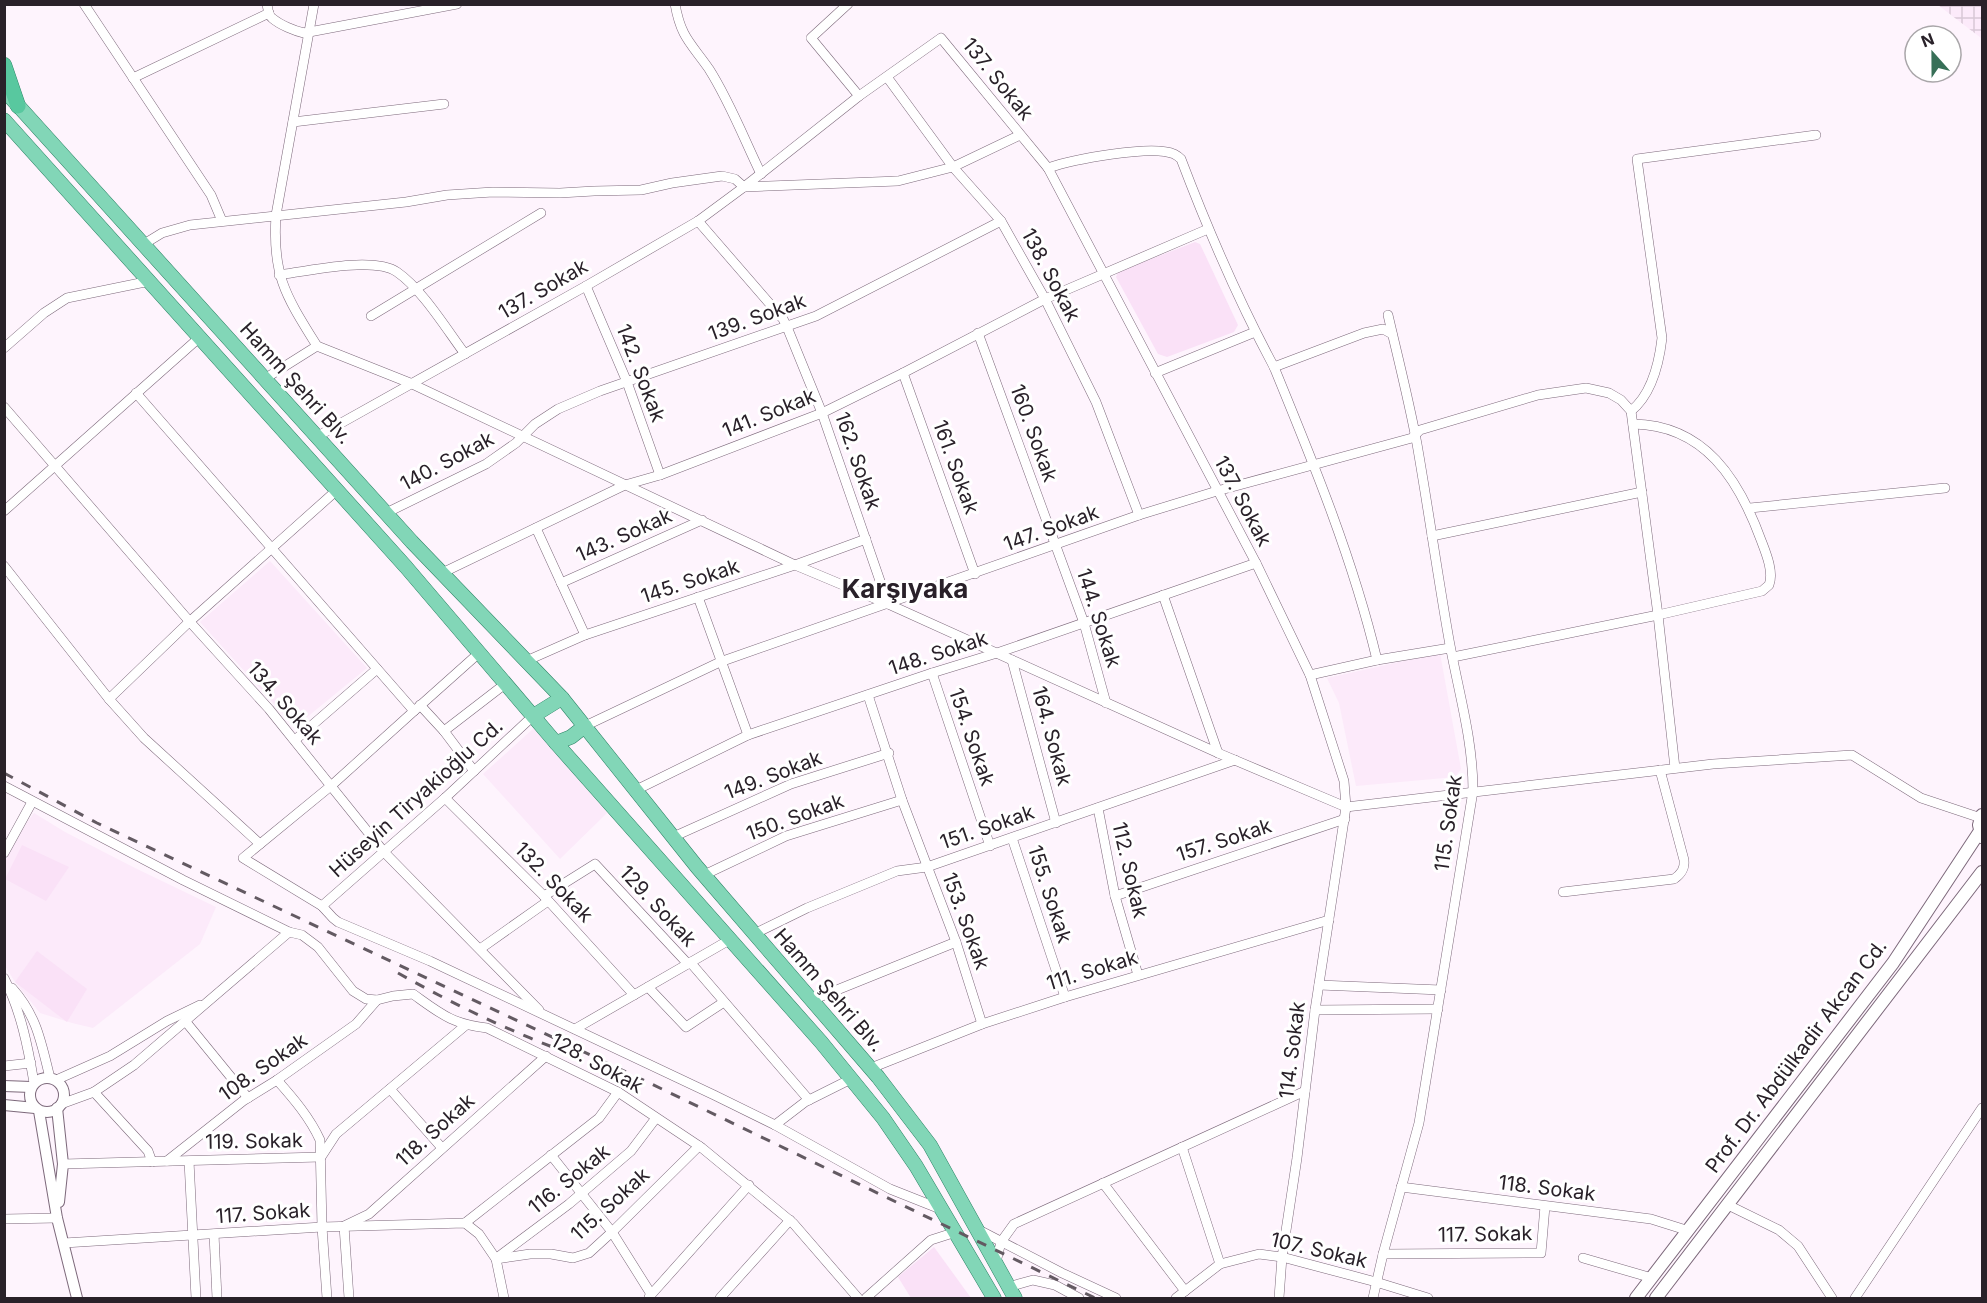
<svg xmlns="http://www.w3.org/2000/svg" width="1987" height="1303" viewBox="0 0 1987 1303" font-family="Inter,sans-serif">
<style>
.built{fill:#fceafa}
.industrial{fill:url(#industrial-grid)}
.park{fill:#fae1f7}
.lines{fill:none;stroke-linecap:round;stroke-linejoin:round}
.minor-casing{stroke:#7d697b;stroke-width:10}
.tertiary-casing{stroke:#7d697b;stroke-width:12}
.secondary-casing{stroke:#7d697b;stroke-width:14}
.primary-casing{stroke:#2d8466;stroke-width:15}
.trunk-casing{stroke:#2d8466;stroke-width:16}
.minor{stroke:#fff;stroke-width:9}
.tertiary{stroke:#fff;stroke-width:10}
.secondary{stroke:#fff;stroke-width:12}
.primary{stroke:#82d6b7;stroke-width:14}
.trunk{stroke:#58c89f;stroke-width:15}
.rail{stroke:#635a62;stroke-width:3;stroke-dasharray:10 10;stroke-linecap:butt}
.labels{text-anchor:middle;stroke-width:6;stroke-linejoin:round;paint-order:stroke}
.street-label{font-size:20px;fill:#292129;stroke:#fff}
.district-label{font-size:26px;font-weight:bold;fill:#292129;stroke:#fff}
</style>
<defs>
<pattern id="industrial-grid" width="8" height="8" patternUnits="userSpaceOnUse" patternTransform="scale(1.5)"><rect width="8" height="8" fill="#fceafa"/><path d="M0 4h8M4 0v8" fill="none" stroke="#d8c8d6"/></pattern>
</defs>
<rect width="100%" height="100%" fill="#fef4fd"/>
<g class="built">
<path d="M270,561L367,668L295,727L200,622Z"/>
<path d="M1440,653L1461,769L1455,777L1356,786L1339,703L1327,678Z"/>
<path d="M534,728L607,813L560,859L483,774Z"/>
<path d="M34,813L65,832L135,868L216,907L200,944L93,1028L72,1023L40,1013L15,982L5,966V861L28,821Z"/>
</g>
<path class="industrial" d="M1938,5H1982V41L1981,38Z"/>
<g class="park">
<path d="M1195,242L1200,244L1238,325L1234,332L1167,357L1158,354L1116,277L1118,272Z"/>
<path d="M22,845L69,867L46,901L5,879Z"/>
<path d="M37,951L87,989L67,1022L15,982Z"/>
<path d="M934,1247L971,1298H911L898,1277Z"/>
</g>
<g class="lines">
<g class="minor-casing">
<g id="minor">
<path d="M84,4L211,195L222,221"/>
<path d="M267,4C268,9 268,15 272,18C280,25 295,31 304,33L457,4"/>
<path d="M314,4L276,215C272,276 286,296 317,346"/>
<path d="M675,4C681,38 691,43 709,69C730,102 744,139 761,174"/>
<path d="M848,4L811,38L859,96"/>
<path d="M887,77L953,167L1001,221L1045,299L1096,402L1139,515"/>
<path d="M133,78L269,13"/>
<path d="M293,122L444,104"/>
<path d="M1048,168C1071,160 1152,144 1174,154C1176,155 1179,157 1181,159C1208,230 1238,300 1274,367"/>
<path d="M698,221L783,319L787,327L822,413L888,604"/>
<path d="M144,244L162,233L190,225L406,202L447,195L493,192L560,193L594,191L641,190L672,183L722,176L735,179L744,187L898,181L953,167L1020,135"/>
<path d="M279,275C307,271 374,256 397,272C422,289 447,330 465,354"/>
<path d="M586,286L627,382L660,475"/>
<path d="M371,316L541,213"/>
<path d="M978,333L1084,623L1106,703"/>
<path d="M4,348L44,313L67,298L150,281"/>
<path d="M903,373L975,574"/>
<path d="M1155,373L1255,332"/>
<path d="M266,378L317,346L410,383L795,565L888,604L1218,753L1346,807L1713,764L1852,755L1921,798L1981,818"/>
<path d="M136,393L414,711L332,785L243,858L322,906L333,918L338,922L430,961L714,1095L775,1125L890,1189L943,1210"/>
<path d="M4,407L190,622L269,709L384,852L539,1010"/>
<path d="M1631,411C1652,394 1659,364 1662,338L1637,159L1816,135"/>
<path d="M318,436L586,286L698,221L744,187L859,96L941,38L1048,168L1256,563L1310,675L1344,781L1346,807L1315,1010L1297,1158L1282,1257L1279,1298"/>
<path d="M1750,508L1945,488"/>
<path d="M4,511L200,337"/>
<path d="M386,513L486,464L516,443L535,424L558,409L600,391L816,316L1001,221"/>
<path d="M536,528L585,635"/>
<path d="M1432,536L1642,492"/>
<path d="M4,566L109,699L188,623L337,490"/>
<path d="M442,573L625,485L660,475L822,413L903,373L1045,299L1208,229"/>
<path d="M561,583L702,520"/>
<path d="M1163,595L1218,753"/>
<path d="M698,597L748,735"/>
<path d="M1453,657L1658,615L1762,591L1769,585C1774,572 1766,553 1761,540C1739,480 1705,425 1633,424"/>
<path d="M1012,660L1056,823"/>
<path d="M1377,660L1450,648"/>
<path d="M526,661L585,635L795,565L866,539"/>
<path d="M932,673L990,846"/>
<path d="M1310,675L1377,660C1353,559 1313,462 1274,367L1364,333L1383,329L1392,334"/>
<path d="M868,695L902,800L956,942L982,1024"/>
<path d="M109,699L144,738L260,844"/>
<path d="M420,705L444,731L474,771"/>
<path d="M414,711L479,653"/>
<path d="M585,726L720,662L1139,515L1217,491L1412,438L1420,430L1538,395L1586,388L1609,393L1621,400L1631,411L1658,615L1675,768"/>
<path d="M444,731L505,684"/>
<path d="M295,740L377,669"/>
<path d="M4,786L183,880L289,932L302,935L318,947L353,991L366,999L377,1000L393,996L413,994C441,1014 452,1024 487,1028L618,1092L702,1148L793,1223L858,1298"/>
<path d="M636,790L748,735L932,673L997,653L1256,563"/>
<path d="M445,798L544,896L634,995"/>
<path d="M1098,808L1115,896L1138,975"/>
<path d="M673,837L791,784L889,753"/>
<path d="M1012,838L1065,997"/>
<path d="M4,853L32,802"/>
<path d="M704,875L786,836L902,800"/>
<path d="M1563,892L1674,879C1681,874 1685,869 1684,860L1660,770"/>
<path d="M544,896L595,864L688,964"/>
<path d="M1115,896L1345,819"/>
<path d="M322,906L445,798L533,716"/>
<path d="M754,934L807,908L897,871L927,867L1235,760"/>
<path d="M480,949L548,901"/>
<path d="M690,962L809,1100"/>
<path d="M4,978C21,1011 28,1047 34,1083"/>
<path d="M1319,985L1441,990"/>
<path d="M648,987L686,1027L724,1002"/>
<path d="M12,988C37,1016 41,1042 50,1078"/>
<path d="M812,1000L956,942"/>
<path d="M1315,1010L1438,1009"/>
<path d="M186,1022L248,1098"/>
<path d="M575,1029L731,939"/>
<path d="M4,1066L31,1063"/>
<path d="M871,1068L982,1024L1065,997L1329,920"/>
<path d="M56,1080L110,1056L167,1021L200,1005"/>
<path d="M277,1080C294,1099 310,1118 320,1140L322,1227L327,1298"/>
<path d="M390,1089L442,1148"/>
<path d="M94,1092L148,1151L152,1162"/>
<path d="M61,1104L94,1092L134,1065L289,932"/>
<path d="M775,1125L805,1102L851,1079"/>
<path d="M1182,1147L1220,1264"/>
<path d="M551,1155L612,1232L651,1294"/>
<path d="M167,1161L243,1101L277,1080L356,1024L377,1000"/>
<path d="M189,1161L196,1298"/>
<path d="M63,1164L321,1157L336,1134L466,1025"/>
<path d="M1103,1183L1185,1291"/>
<path d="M1401,1187L1651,1219L1686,1230"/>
<path d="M1728,1205L1779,1230L1798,1246L1832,1298"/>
<path d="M4,1219L57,1218"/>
<path d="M465,1223L599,1118L618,1092"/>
<path d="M977,1229L1062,1273L1116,1298"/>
<path d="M214,1234L217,1298"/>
<path d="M64,1243L322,1227L465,1223L479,1234L496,1259L504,1298"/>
<path d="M1383,1254L1541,1253L1545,1206"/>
<path d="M498,1257L569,1204L631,1151L656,1118"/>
<path d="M1583,1258L1652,1278"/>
<path d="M496,1259L530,1254H551L573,1258L589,1253L612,1232L699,1146"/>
<path d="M996,1262L1001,1242L1014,1224L1305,1091"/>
<path d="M1008,1287L1033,1280L1055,1285L1079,1298"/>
<path d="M649,1297L749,1185"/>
<path d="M349,1298L344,1226L369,1214L546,1056"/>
<path d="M720,1298L790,1220"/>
<path d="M866,1298L931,1240L956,1232"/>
<path d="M1176,1298L1220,1264L1259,1254L1282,1257L1376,1282L1428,1298"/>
<path d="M1373,1298L1383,1254L1419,1123L1473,791C1473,737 1457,687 1448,634C1437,571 1428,507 1417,444C1409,401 1398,358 1388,315"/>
<path d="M1855,1298L1982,1108"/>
</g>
</g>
<g class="tertiary-casing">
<g id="tertiary">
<circle cx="47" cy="1095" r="17"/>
<path d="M4,1086L31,1087"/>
<path d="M4,1105L35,1108"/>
<path d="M57,1108L63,1164L59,1202"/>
<path d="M39,1111L57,1218L77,1298"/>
</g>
</g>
<g class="secondary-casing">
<g id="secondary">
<path d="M1982,815L1979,825L1982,837"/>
<path d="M1636,1298L1893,963L1980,831"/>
<path d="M1656,1298L1982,872"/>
</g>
</g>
<g class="primary-casing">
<g id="primary">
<path d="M4,90L412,542L562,698L697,867L878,1077L930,1145L1015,1298"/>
<path d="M4,120L406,567L556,743L821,1042L883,1118L916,1166L994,1298"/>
<path d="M533,716L562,698"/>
<path d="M556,743L571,737L585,726"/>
</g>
</g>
<g class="trunk-casing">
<path id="trunk" d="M4,65L18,106"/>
</g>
<use href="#minor" class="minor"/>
<use href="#tertiary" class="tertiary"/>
<use href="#secondary" class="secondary"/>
<use href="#primary" class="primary"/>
<use href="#trunk" class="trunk"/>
<g class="rail">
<path d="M4,773L97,823L637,1077L1095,1298"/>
<path d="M398,973C453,1004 511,1032 571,1054"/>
</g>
</g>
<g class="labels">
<g class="street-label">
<text transform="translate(998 79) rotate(51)" y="7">137. Sokak</text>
<text transform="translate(1051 275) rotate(62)" y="7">138. Sokak</text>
<text transform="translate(543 289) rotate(-30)" y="7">137. Sokak</text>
<text transform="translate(757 317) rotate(-20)" y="7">139. Sokak</text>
<text transform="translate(641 373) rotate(69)" y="7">142. Sokak</text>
<text transform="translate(296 383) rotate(48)" y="7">Hamm Şehri Blv.</text>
<text transform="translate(769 413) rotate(-22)" y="7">141. Sokak</text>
<text transform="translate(1034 433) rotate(70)" y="7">160. Sokak</text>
<text transform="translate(447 461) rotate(-28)" y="7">140. Sokak</text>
<text transform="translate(858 461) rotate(71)" y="7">162. Sokak</text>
<text transform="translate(956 467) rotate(70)" y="7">161. Sokak</text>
<text transform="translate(1243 501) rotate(62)" y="7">137. Sokak</text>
<text transform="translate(1051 528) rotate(-20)" y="7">147. Sokak</text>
<text transform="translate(624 535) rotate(-24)" y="7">143. Sokak</text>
<text transform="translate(690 581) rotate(-18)" y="7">145. Sokak</text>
<text transform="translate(1099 618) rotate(72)" y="7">144. Sokak</text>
<text transform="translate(938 653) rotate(-18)" y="7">148. Sokak</text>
<text transform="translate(285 703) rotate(49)" y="7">134. Sokak</text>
<text transform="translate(1052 736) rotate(75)" y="7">164. Sokak</text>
<text transform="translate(972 737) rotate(71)" y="7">154. Sokak</text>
<text transform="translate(773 775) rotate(-21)" y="7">149. Sokak</text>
<text transform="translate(416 798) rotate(-42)" y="7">Hüseyin Tiryakioğlu Cd.</text>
<text transform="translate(795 817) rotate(-20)" y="7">150. Sokak</text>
<text transform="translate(1448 823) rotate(-82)" y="7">115. Sokak</text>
<text transform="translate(987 827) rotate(-19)" y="7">151. Sokak</text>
<text transform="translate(1224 840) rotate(-18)" y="7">157. Sokak</text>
<text transform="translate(1130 870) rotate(77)" y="7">112. Sokak</text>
<text transform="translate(554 882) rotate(46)" y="7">132. Sokak</text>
<text transform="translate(1050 894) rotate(72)" y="7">155. Sokak</text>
<text transform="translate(658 906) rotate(47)" y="7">129. Sokak</text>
<text transform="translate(966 921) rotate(70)" y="7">153. Sokak</text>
<text transform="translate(1092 970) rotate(-17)" y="7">111. Sokak</text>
<text transform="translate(829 990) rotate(49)" y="7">Hamm Şehri Blv.</text>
<text transform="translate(1292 1050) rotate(-83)" y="7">114. Sokak</text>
<text transform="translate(1796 1056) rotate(-53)" y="7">Prof. Dr. Abdülkadir Akcan Cd.</text>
<text transform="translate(597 1063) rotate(29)" y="7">128. Sokak</text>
<text transform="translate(263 1067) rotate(-35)" y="7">108. Sokak</text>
<text transform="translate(435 1130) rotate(-42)" y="7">118. Sokak</text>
<text transform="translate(254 1141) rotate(-1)" y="7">119. Sokak</text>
<text transform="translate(569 1179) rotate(-39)" y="7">116. Sokak</text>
<text transform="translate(1547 1188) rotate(7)" y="7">118. Sokak</text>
<text transform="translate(610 1204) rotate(-42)" y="7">115. Sokak</text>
<text transform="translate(263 1213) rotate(-4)" y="7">117. Sokak</text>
<text transform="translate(1485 1234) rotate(-1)" y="7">117. Sokak</text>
<text transform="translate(1319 1250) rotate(13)" y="7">107. Sokak</text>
</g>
<g class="district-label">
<text x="905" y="598">Karşıyaka</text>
</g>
</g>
<rect width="1987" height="1303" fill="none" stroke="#292129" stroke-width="12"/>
<g transform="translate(1933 54) rotate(339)"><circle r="28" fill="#ffffff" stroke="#a9a6a9" stroke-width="1.5"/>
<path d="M0-4.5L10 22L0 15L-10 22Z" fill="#376f57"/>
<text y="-9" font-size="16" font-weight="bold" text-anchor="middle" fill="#292129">N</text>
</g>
</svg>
